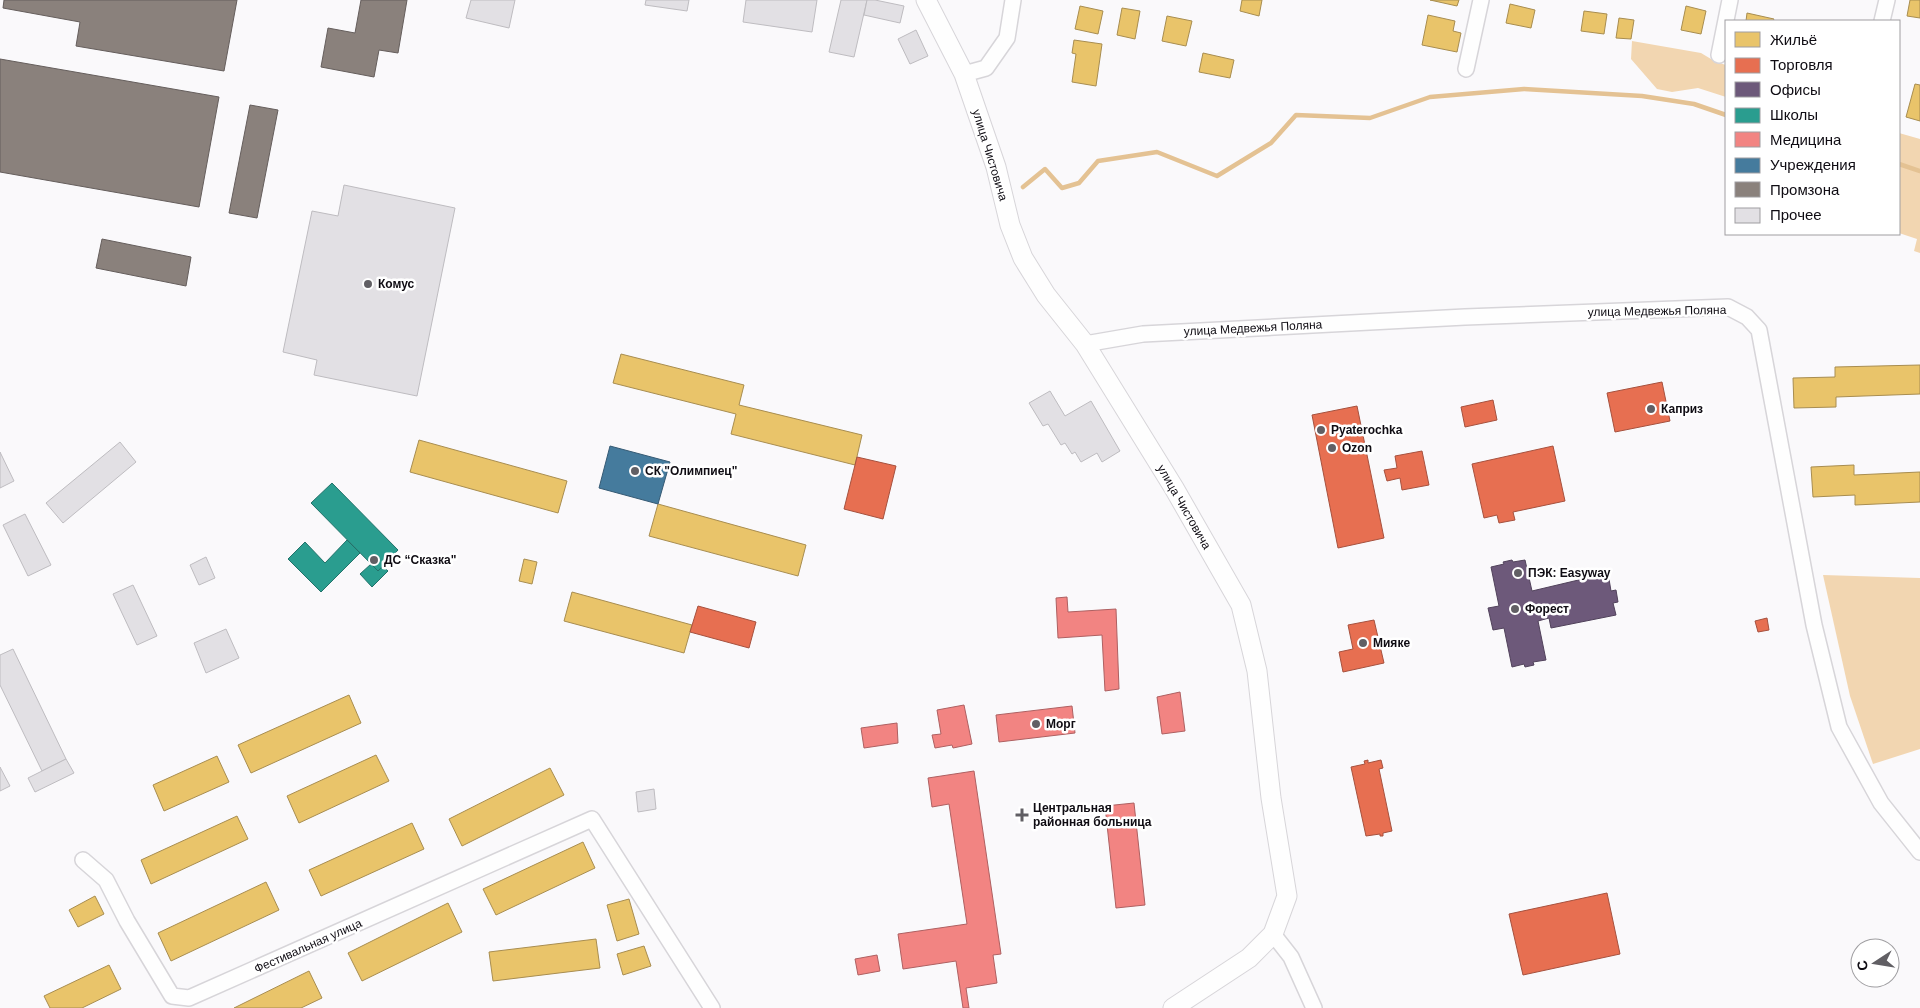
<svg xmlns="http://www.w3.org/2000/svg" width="1920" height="1008" viewBox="0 0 1920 1008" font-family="Arial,sans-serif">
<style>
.forest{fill:#f2d6b1}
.homes{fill:#e9c46a;stroke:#a88d50}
.shops{fill:#e76f51;stroke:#a6513e}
.offices{fill:#6d597a;stroke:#51425b}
.schools{fill:#2a9d8f;stroke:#22726a}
.health{fill:#f28482;stroke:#ae6061}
.public{fill:#457b9d;stroke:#355a74}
.industry{fill:#8a817c;stroke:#655e5c}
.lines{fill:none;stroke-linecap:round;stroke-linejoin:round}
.stream{stroke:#e4c293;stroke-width:4.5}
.building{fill:#e2e0e4;stroke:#bebcc0}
.minor-casing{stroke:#d7d5d9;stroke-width:18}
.tertiary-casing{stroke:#d7d5d9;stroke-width:21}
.minor{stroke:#fefefe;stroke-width:15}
.tertiary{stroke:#fefefe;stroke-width:19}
.poi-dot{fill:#615f64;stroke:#fff;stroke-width:2}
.labels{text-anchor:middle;stroke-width:5;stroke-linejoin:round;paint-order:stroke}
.street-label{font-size:12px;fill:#0f0c13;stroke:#fff}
.poi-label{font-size:12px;font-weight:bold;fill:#0f0c13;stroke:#fff;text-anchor:start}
</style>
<rect width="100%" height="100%" fill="#faf9fb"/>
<g class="forest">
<path d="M1632,41L1701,53L1716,62L1726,65V97L1698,88L1672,92L1657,89L1631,59Z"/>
<path d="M1899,133L1920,139V253L1914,251L1917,239L1899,233Z"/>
<path d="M1823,575L1920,578V749L1873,764L1850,696Z"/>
</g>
<g class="homes">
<path d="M1242,0H1262L1259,16L1240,11Z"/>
<path d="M1430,0H1459L1457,6Z"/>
<path d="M1910,0H1920V18L1907,16Z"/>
<path d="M1510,4L1535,10L1531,28L1506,23Z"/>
<path d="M1080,6L1103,11L1098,34L1075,29Z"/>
<path d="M1686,6L1706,11L1701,34L1681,30Z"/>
<path d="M1122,8L1140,11L1135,39L1117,35Z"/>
<path d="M1584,11L1607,14L1604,34L1581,31Z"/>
<path d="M1747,13L1774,19L1773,21H1746Z"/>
<path d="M1428,15L1455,21L1453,31L1461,33L1457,52L1422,45Z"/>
<path d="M1167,16L1192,21L1186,46L1162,41Z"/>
<path d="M1619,18L1634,20L1631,39L1616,38Z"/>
<path d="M1074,40L1102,44L1096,86L1072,82L1076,54L1072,53Z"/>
<path d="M1203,53L1234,60L1230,78L1199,72Z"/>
<path d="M1915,84L1920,85V121L1906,117Z"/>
<path d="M621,354L744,385L739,405L862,435L855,465L731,434L736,414L613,383Z"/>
<path d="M1920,365V394L1836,397V407L1794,408L1793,378L1835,377V367Z"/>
<path d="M419,440L567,481L558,513L410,472Z"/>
<path d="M1854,465V475L1920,472V502L1855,505V495L1813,497L1811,467Z"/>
<path d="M658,504L806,545L798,576L649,536Z"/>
<path d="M524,559L537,562L532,584L519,581Z"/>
<path d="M572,592L692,625L684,653L564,621Z"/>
<path d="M349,695L361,723L251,773L238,745Z"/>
<path d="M376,755L389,781L299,823L287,796Z"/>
<path d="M217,756L229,782L164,811L153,785Z"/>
<path d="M550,768L564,795L462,846L449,819Z"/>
<path d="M237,816L248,839L151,884L141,860Z"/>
<path d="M412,823L424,849L321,896L309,870Z"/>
<path d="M583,842L595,868L496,915L483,889Z"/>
<path d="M266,882L279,910L171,961L158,933Z"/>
<path d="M95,896L104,914L78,927L69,910Z"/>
<path d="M629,899L639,934L617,941L607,905Z"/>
<path d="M448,903L462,932L362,981L348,953Z"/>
<path d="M596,939L600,968L493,981L489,952Z"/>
<path d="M644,946L651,966L623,975L617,954Z"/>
<path d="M109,965L121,989L82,1008H50L44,996Z"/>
<path d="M309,971L322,998L301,1008H234Z"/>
</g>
<g class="shops">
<path d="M1662,382L1670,421L1615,432L1607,393Z"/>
<path d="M1493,400L1497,420L1465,427L1461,407Z"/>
<path d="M1357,406L1384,538L1338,548L1312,415Z"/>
<path d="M1553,446L1565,501L1513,512L1515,520L1499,523L1497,515L1484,518L1472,464Z"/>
<path d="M1422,451L1429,485L1402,490L1400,478L1387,481L1384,470L1397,468L1395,456Z"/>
<path d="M857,457L896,466L883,519L844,509Z"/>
<path d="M698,606L756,622L749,648L690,632Z"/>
<path d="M1767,618L1769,630L1758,632L1755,621Z"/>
<path d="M1374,620L1384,663L1343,672L1339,652L1353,649L1348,625Z"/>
<path d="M1368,760V763L1381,760L1383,768L1379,769L1392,831L1383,833V836H1380V834L1366,836L1351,767L1365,764L1364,761Z"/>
<path d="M1607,893L1620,954L1523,975L1509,914Z"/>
</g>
<path class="offices" d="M1512,560L1513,562L1525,560L1532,591L1608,573L1611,591L1616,590L1618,602L1613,603L1616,615L1551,628L1549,618L1538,621L1546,660L1533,662L1534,665L1525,667L1524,664L1512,667L1504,628L1493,630L1488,608L1499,606L1491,567L1504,564L1503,562Z"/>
<g class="schools">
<path d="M332,483L398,550L378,571L311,503Z"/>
<path d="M347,540L360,553L321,592L288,559L305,542L325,563Z"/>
<path d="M371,564L378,571L383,566L388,571L372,587L360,574Z"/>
</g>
<g class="health">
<path d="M1067,597L1068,612L1116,609L1119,689L1105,691L1102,635L1058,638L1056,598Z"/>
<path d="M1180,692L1185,731L1162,734L1157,697Z"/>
<path d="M964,705L972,744L953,748L952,745L935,748L932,735L941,734L937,710Z"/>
<path d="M1072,706L1075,733L999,742L996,715Z"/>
<path d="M897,723L898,743L864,748L861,728Z"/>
<path d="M974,771L1001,954L993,955L997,983L966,988L969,1008H963L956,961L903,969L898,934L967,924L949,804L932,807L928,778Z"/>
<path d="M1134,803L1145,905L1116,908L1105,806Z"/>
<path d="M877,955L880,971L858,975L855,959Z"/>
</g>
<path class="public" d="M610,446L670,462L658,504L599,488Z"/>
<g class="industry">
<path d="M4,0H237L224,71L76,46L80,22L3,8Z"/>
<path d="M361,0H407L398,53L379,50L374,77L321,67L328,28L355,33Z"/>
<path d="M0,59L219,97L199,207L0,172Z"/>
<path d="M250,105L278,110L257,218L229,213Z"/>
<path d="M102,239L191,257L186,286L96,268Z"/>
</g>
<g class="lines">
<g class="stream">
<path d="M1899,164L1920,171"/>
<path d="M1023,187L1045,169L1062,188L1079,183L1098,161L1157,152L1217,176L1271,143L1296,115L1370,118L1430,97L1524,89L1642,96L1694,104L1726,115"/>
</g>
</g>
<g class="building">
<path d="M471,0H515L509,28L466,18Z"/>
<path d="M646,0H689L687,11L645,5Z"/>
<path d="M746,0H817L812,32L743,22Z"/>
<path d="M841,0H867L854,57L829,52Z"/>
<path d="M867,0H875L904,6L900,23L864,15Z"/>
<path d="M916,30L928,56L910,64L898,39Z"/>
<path d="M344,185L455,208L417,396L314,375L317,360L283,352L312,211L338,216Z"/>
<path d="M1050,391L1065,416L1091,401L1120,451L1102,462L1097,453L1081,462L1075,452L1072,454L1065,443L1061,445L1048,424L1043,426L1029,403Z"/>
<path d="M120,442L136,462L63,523L46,503Z"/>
<path d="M0,452L14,481L0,488Z"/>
<path d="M25,514L51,565L28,576L3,525Z"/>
<path d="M206,557L215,578L199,585L190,565Z"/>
<path d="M133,585L157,636L137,645L113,594Z"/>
<path d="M226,629L239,658L206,673L194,643Z"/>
<path d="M13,649L66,759L42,771L0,685V655Z"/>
<path d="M66,759L74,773L35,792L28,778Z"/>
<path d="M0,767L10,786L0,791Z"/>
<path d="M654,789L656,809L638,812L636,792Z"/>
</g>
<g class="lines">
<g class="minor-casing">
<g id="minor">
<path d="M1882,21L1887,0"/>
<path d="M1719,55L1730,0"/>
<path d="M1466,69L1481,0"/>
<path d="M964,74L986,68L1007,38L1013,0"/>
<path d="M1085,344L1143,334L1465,317L1728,307L1747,317L1759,330L1814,625L1839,727L1881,803L1920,852"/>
<path d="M83,860L106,880L127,921L172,996L189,998L592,819L712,1008"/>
<path d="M1273,934L1291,957L1314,1008"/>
</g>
</g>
<g class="tertiary-casing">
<path id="tertiary" d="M926,0L964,74L996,167L1010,225L1023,258L1046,295L1085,344L1174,488L1241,605L1257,671L1271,798L1287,896L1273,934L1249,958L1173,1008"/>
</g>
<use href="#minor" class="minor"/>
<use href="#tertiary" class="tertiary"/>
</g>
<g class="poi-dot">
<circle cx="368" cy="284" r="5"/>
<circle cx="1651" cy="409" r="5"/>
<circle cx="1321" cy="430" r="5"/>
<circle cx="1332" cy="448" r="5"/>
<circle cx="635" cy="471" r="5"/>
<circle cx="374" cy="560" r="5"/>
<circle cx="1518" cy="573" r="5"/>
<circle cx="1515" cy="609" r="5"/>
<circle cx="1363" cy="643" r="5"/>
<circle cx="1036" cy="724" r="5"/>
<path d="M1019.5 807.5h5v5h5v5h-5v5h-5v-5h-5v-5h5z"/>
</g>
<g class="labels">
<g class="street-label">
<text transform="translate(990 155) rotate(73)" y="4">улица Чистовича</text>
<text transform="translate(1657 311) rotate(-1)" y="4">улица Медвежья Поляна</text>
<text transform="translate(1253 328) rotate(-3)" y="4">улица Медвежья Поляна</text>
<text transform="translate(1184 507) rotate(60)" y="4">улица Чистовича</text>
<text transform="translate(308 946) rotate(-24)" y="4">Фестивальная улица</text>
</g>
<g class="poi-label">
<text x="378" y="288">Комус</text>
<text x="1661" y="413">Каприз</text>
<text x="1331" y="434">Pyaterochka</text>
<text x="1342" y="452">Ozon</text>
<text x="645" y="475">СК "Олимпиец"</text>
<text x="384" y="564">ДС “Сказка"</text>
<text x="1528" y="577">ПЭК: Easyway</text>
<text x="1525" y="613">Форест</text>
<text x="1373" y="647">Мияке</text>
<text x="1046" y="728">Морг</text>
<text x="1033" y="812">Центральная<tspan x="1033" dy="14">районная больница</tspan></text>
</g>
</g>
<rect x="1725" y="20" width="175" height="215" fill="#ffffff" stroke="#9f9ea1"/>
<rect x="1735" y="32" width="25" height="15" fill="#e9c46a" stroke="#9f9ea1"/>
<text x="1770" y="45" font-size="15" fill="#0f0c13">Жильё</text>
<rect x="1735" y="58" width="25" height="15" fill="#e76f51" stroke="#9f9ea1"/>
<text x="1770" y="70" font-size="15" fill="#0f0c13">Торговля</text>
<rect x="1735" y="82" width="25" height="15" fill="#6d597a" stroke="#9f9ea1"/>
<text x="1770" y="95" font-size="15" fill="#0f0c13">Офисы</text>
<rect x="1735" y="108" width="25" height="15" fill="#2a9d8f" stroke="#9f9ea1"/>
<text x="1770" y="120" font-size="15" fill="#0f0c13">Школы</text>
<rect x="1735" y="132" width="25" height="15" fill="#f28482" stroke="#9f9ea1"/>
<text x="1770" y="145" font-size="15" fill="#0f0c13">Медицина</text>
<rect x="1735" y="158" width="25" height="15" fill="#457b9d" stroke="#9f9ea1"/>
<text x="1770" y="170" font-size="15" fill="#0f0c13">Учреждения</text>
<rect x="1735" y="182" width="25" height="15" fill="#8a817c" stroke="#9f9ea1"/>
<text x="1770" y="195" font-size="15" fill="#0f0c13">Промзона</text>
<rect x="1735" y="208" width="25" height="15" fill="#e2e0e4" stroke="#9f9ea1"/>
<text x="1770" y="220" font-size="15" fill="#0f0c13">Прочее</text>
<g transform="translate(1875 963) rotate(258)"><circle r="24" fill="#ffffff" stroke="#9f9ea1"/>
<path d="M0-4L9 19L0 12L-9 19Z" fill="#615f64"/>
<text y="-8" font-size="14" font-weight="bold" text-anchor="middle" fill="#0f0c13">С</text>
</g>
</svg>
